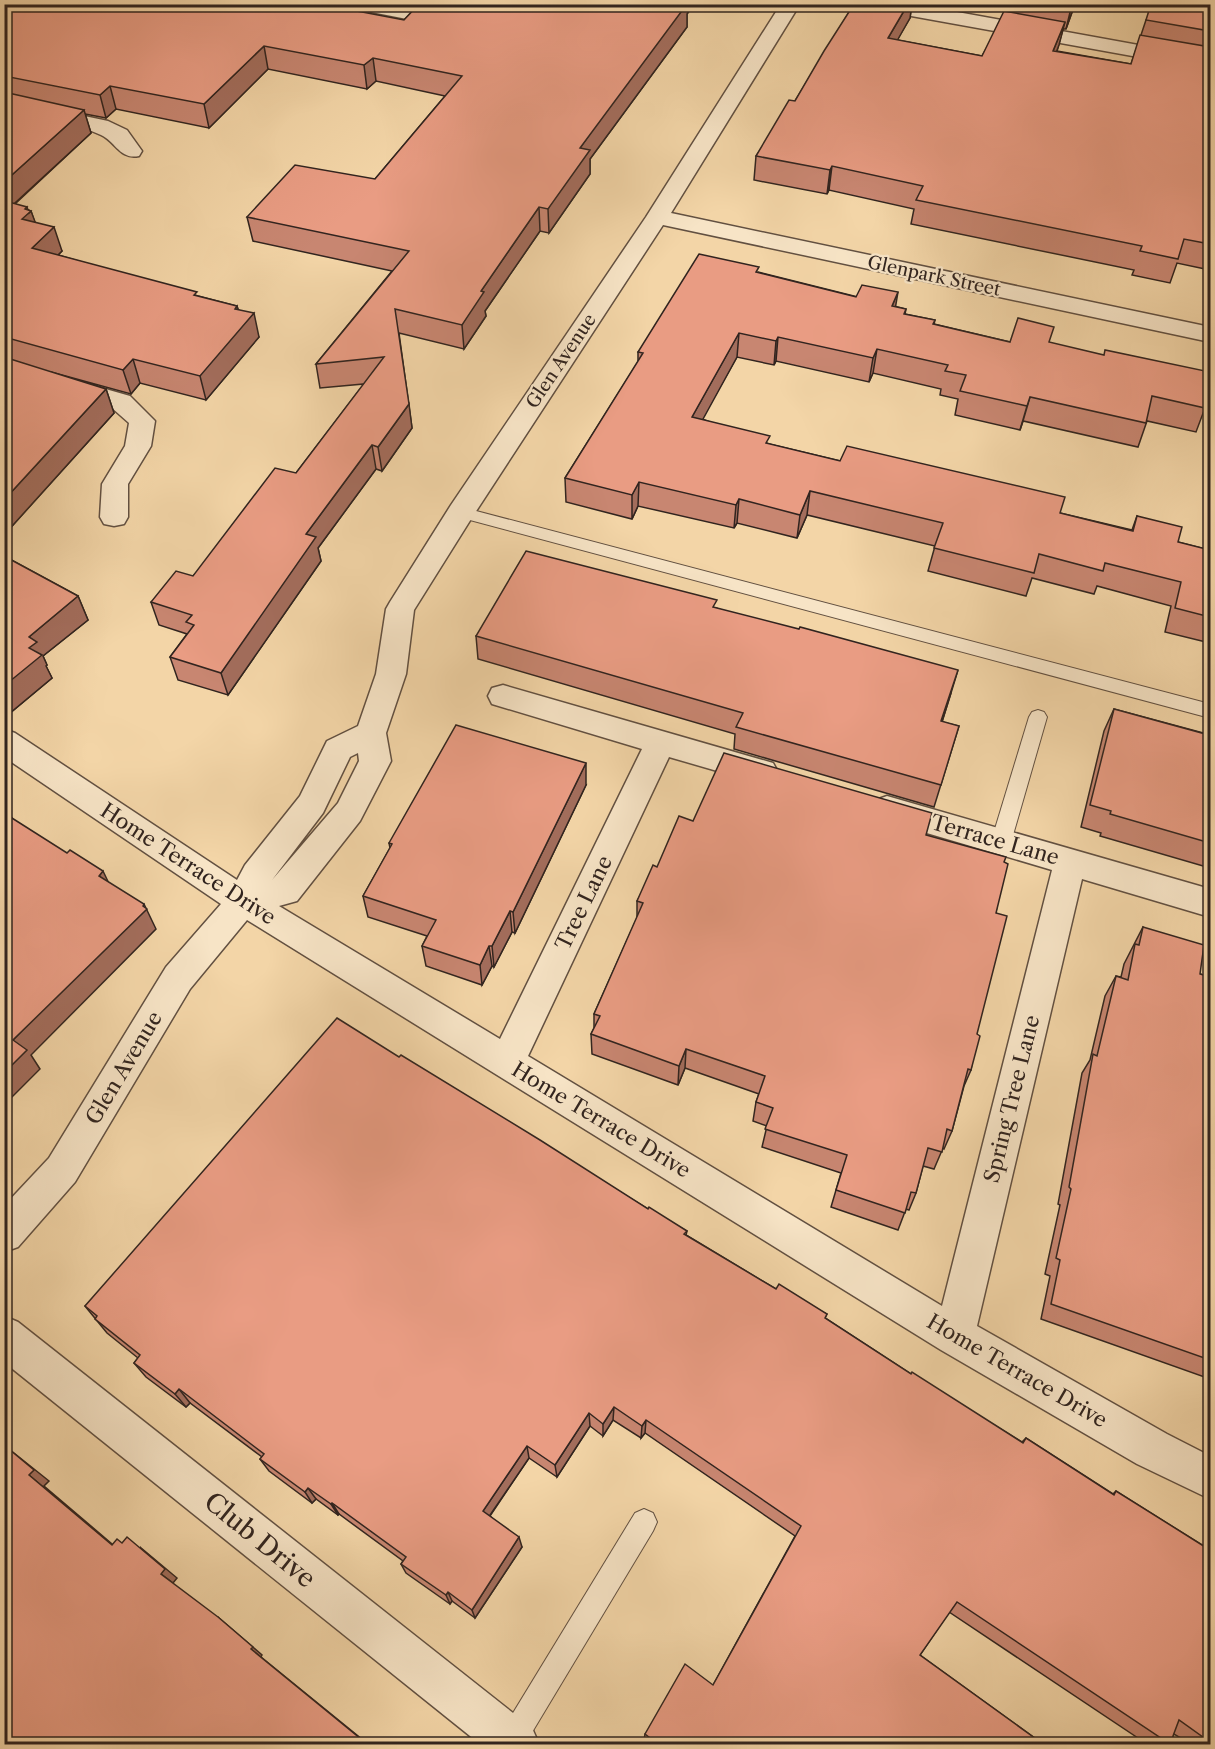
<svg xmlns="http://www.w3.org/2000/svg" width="1215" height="1749" viewBox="0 0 1215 1749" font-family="'Libre Caslon Text',serif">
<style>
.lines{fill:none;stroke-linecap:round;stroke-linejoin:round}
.lane-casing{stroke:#625041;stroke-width:2}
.street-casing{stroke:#625041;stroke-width:3}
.lane{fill:#f7e4c6;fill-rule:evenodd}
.street{fill:#f7e4c6;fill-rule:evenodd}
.wall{fill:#c88671;stroke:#31241f;stroke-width:1.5}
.shaded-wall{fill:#a36d5c;stroke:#31241f;stroke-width:1.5}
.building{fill:#e99c83;stroke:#31241f;stroke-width:1.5}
.labels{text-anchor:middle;stroke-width:4.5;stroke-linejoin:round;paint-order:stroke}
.far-street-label{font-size:18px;fill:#31241f;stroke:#f7e4c6}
.street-label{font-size:21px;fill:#31241f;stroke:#f7e4c6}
.near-street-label{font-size:26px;fill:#31241f;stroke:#f7e4c6}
</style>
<rect width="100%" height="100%" fill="#f3d5a7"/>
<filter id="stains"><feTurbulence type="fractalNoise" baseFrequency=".00333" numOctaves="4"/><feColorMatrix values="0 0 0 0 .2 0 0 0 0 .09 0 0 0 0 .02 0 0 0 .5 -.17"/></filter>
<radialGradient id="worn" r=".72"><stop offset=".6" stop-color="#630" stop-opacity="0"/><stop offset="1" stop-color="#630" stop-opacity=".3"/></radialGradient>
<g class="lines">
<g class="lane-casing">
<g id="lane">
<path d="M461,507L1210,704V718L455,516L453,512L455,508Z"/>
<path d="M1038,710L1044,712L1047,717L1011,842L1008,847L1001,850L994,847L991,842L1029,717L1032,712Z"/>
<path d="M644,1509L653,1513L657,1522L653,1531L525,1744H500L498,1741L502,1731L635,1513Z"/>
</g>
</g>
<g class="street-casing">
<g id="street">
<path d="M352,4H394L460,18L463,22L460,26L453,28L361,10L354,8Z"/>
<path d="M781,4H800L671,213L1210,327V342L663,225L471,519L414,610L406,674L386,733L391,761L360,821L297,901L279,906L500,1039L642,749L492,704L488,696L492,688L503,685L773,763L778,772L773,781L762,784L669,757L528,1056L942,1306L1052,870L876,818L871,809L876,800L887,796L1210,889V917L1082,879L977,1326L1167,1434L1210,1456V1499L1137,1464L941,1350L247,920L190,989L75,1182L18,1247L4,1252V1206L49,1158L166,967L221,904L4,757V729L15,733L237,880L245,865L300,796L327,741L358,726L376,674L386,609L390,602L451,505L646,217ZM358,753L359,761L338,803L272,880L323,813L350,757Z"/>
<path d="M869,4H913L1210,58V70L878,10L871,8Z"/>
<path d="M4,99L108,121L127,130L142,151L139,156C120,160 116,142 101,135C74,122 34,118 4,111Z"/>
<path d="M4,360L130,396L155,421L151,446L128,484V517L124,524L114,526L104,524L100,517L102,484L125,446L129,423L112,408L4,376Z"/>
<path d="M4,1316L18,1322L532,1728L539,1744H480L4,1362Z"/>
</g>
</g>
<use href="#lane" class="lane"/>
<use href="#street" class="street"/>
</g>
<g class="wall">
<path d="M4,4L404,20L419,4H694L687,14V27L590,159V174L549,233L540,231L485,311L486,316L464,349L399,333L412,428L382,471L376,469L318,548L321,561L228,695L178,680L170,657L187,634L159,625L151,602L193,576L296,473L364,384L320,388L316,364L392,271L253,241L247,217L375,179L445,96L376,81L367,89L268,69L209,128L116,109L106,118L85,114L91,133L15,204L31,211L35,223L62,251L58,255L198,296L237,306L238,309L259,337L206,400L140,383L131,394L51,372L106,389L114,413L4,535Z"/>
<path d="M854,4H912L910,18L897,40L982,56L1008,12L1009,4H1075L1066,29H1063L1057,51L1131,64L1141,35L1146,20L1210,4V270L1177,263L1170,283L1132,275L1134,270L911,224L914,209L829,190L827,194L754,180L756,156L795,101Z"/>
<path d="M758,272L906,309L905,314L935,320L934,324L1010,342L1050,343L1205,408L1196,432L1147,421L1138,447L1023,421L1020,430L955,415L958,399L940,395L941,389L873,373L869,382L776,361L774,365L737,357L702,419L769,444L1132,530L1137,516L1178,542L1210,550V643L1165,632L1171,606L1097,586L1094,594L1032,578L1026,596L928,571L935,546L807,515L797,538L737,523L734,528L638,506L632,519L566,502L565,478L638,362V352Z"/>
<path d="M4,556L78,596L88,620L43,656L47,665L46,666L52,678L10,713L4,710Z"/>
<path d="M716,608L951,693L942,722L959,726L934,807L734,749L735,734L478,659L476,636Z"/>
<path d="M1114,709L1207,734L1210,729V868L1100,836L1101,833L1081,827L1104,731Z"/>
<path d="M586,785L515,933L512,932L494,967L492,966L482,985L426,966L422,946L427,936L368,917L363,896L390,848L389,843Z"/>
<path d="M693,821L926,835L1004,862L971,1070L964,1086L952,1131L944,1149L943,1148L934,1169L923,1166L916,1193L909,1210L906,1209L898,1230L831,1207L841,1173L762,1147L767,1126L753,1121L756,1102L759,1094L685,1068L678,1085L592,1054L591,1034L594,1028V1014L637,918V901L657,867Z"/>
<path d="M1143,927L1200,974L1210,977V1379L1041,1319L1050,1276L1045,1274L1060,1205L1058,1204L1082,1073L1090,1060L1105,996L1116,976L1121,977L1124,964Z"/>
<path d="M399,1057L648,1209L687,1231L686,1235L776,1289L827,1314L825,1318L911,1374L1022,1442L1026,1438L1113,1494L1116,1491L1210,1550V1744H1191L1174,1734L1170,1744H1147L949,1612L920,1655L1043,1744H650L644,1740L645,1734L713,1685L795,1536L645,1433L641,1438L613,1420L603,1436L590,1426L557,1477L529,1458L490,1516L522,1547L475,1618L452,1601L450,1604L406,1573L401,1564L403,1561L339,1514L338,1515L316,1499L312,1503L269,1471L260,1459L262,1457L190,1403L186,1407L146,1377L134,1363L138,1358L107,1333L85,1306Z"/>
</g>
<g class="shaded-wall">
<path d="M680,4H694L687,14V27L590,159V174L549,233L548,209L580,148Z"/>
<path d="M908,4H912L910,18L885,62L888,38Z"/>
<path d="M1072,4H1075L1066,29Z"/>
<path d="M1065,22L1059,45L1048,74L1053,51Z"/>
<path d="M264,46L268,69L209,128L204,104Z"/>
<path d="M373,58L376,81L367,89L364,65Z"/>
<path d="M110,86L116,109L106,118L100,95Z"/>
<path d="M84,110L91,133L4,213V182Z"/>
<path d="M832,166L829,190L827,194L830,170Z"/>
<path d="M27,207L29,213L31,211L40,235L22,219L25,209Z"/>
<path d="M539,207L540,231L485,311L486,316L464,349L462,325L481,291Z"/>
<path d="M54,227L62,251L41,272L32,248Z"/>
<path d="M898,292L894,316L892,306Z"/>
<path d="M237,306L242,326L254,313L259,337L206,400L200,376L235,309Z"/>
<path d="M739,333L737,357L691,441L692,417Z"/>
<path d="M778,337L776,361L774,365L776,341Z"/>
<path d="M877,349L873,373L869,382L873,358Z"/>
<path d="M133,359L140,383L131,394L123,370Z"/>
<path d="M106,389L114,413L4,535V500Z"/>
<path d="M1030,397L1023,421L1020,430L1027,406Z"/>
<path d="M409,404L412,428L382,471L378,447Z"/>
<path d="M372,445L376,469L318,548L321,561L228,695L221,673L306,534Z"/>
<path d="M639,482L638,506L632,519V495Z"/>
<path d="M810,491L807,515L797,538L800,515Z"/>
<path d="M739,499L737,523L734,528L736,505Z"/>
<path d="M78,596L88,620L43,656L47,665L46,666L52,678L10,713L4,701V686L29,648V637Z"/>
<path d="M958,670L951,693L935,744L941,721Z"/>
<path d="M586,763V785L515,933L513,912Z"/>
<path d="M6,807L18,829L4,817V808Z"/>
<path d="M103,871L113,892L99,876Z"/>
<path d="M144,904L156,929L31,1055L40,1069L4,1105V1073L13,1040Z"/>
<path d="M510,911L512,932L494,967L492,946Z"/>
<path d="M489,946L492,966L482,985L480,965Z"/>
<path d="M686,1049L685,1068L678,1085L679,1066Z"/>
<path d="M179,1389L190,1403L186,1407L175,1394Z"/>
<path d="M614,1407L613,1420L603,1436V1424Z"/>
<path d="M589,1413L590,1426L557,1477L555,1465Z"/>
<path d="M646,1420L645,1433L641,1438L642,1426Z"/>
<path d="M4,1445L49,1481L44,1486L125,1555L112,1545L29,1475Z"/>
<path d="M527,1446L529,1458L486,1521L483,1511Z"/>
<path d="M308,1488L316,1499L312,1503L305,1492Z"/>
<path d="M332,1503L339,1514L338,1515L331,1504Z"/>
<path d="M519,1537L522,1547L475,1618L472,1610Z"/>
<path d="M140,1547L177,1578L173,1583L161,1574Z"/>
<path d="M448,1592L452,1601L450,1604L446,1595Z"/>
<path d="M218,1617L262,1655L261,1657L368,1744L251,1649Z"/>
</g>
<g class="building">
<path d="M4,4H320L404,20L419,4H437L461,9L469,7L471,4H687L580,148L590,150L548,209L539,207L481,291L484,292L462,325L395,309L409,404L378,447L372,445L306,534L316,537L221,673L170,657L194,625L186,622L192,615L151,602L176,571L193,576L275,468L296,473L384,357L316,364L409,251L247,217L295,165L375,179L462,76L373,58L364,65L264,46L204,104L110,86L100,95L4,76Z"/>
<path d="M854,4H908L888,38L982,56L1004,11L1065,22L1053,51L1131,64L1140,35L1210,47V244L1184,239L1178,259L1140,251L1142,246L916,200L923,186L832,166L830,170L756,156L789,100L795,101L824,51Z"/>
<path d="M1151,4H1210V31L1146,20Z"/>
<path d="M4,92L84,110L4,182Z"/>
<path d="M4,196L9,198L5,201L27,207L25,209L31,211L22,219L54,227L32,248L197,292L194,295L237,306L235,309L254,313L200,376L133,359L123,370L4,337Z"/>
<path d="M699,254L759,267L756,272L856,297L862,285L898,292L892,306L906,309L904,314L935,320L933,324L1010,342L1018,318L1054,327L1049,342L1104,355L1105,350L1210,372V380L1205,408L1152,396L1146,423L1030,397L1027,406L960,391L966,375L945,371L948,365L877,349L873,358L778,337L776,341L739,333L692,417L770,436L766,443L840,461L847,446L1065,497L1060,513L1133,531L1137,516L1182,527L1178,542L1210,550V617L1175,608L1181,582L1105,563L1103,571L1039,554L1034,573L934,548L943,523L810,491L800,515L739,499L736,505L639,482L632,495L565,478L643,353L638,352Z"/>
<path d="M4,357L106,389L4,500Z"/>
<path d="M526,551L717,600L713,607L799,629L800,627L958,670L941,721L959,726L941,785L736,727L743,713L476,636Z"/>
<path d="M4,556L78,596L29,637L37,642L29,648L42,655L4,686Z"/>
<path d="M1114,709L1209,735L1210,729V843L1110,814L1111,811L1090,805Z"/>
<path d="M456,725L586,763L513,912L510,911L492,946H489L480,965L422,946L436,920L363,896L392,844L389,843Z"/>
<path d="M724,753L932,813L926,835L1006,857L1004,862L1008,864L996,913L1007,916L977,1034L980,1036L971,1070L968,1069L952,1131L947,1129L942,1152L928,1148L916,1193L911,1192L905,1213L836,1190L847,1155L765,1129L773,1108L756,1102L765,1076L686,1049L679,1066L591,1034L600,1016L594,1014L643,903L637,901L653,865L657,867L679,816L693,821Z"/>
<path d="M4,813L67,853L70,850L103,871L99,876L144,904L143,906L147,909L13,1040L27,1050L4,1073Z"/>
<path d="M1143,927L1204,945L1200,974L1210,977V1360L1051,1304L1060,1260L1056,1258L1071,1189L1069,1187L1093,1054L1097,1056L1116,976L1128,980L1135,944L1139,945Z"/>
<path d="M337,1018L399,1057L401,1055L540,1140L648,1209L649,1207L687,1231L684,1234L776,1289L779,1284L827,1314L825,1318L911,1374L912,1372L1017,1439L1023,1443L1026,1438L1114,1495L1116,1491L1210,1550V1742L1179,1720L1170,1744L957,1602L920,1655L1043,1744H658L645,1734L685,1664L713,1685L801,1526L646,1420L642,1426L614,1407L603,1424L589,1413L555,1465L527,1446L483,1511L519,1537L472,1610L448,1592L446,1595L401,1564L406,1557L332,1503L331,1504L308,1488L305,1492L260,1459L264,1454L179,1389L175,1394L134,1363L140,1355L95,1319L97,1316L85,1306Z"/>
<path d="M4,1445L34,1470L29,1475L112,1545L117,1539L122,1543L127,1537L165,1569L161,1574L218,1617L253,1647L251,1649L367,1744L370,1740L375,1744H16L4,1734Z"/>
</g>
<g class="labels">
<g class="far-street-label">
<text transform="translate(934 276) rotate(12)" y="6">Glenpark Street</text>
<text transform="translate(561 361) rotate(-56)" y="6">Glen Avenue</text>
</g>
<g class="street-label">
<text transform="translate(995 840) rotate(16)" y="7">Terrace Lane</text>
<text transform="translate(188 864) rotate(33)" y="7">Home Terrace Drive</text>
<text transform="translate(584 903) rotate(-64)" y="7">Tree Lane</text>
<text transform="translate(124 1068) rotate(-59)" y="7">Glen Avenue</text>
<text transform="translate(1012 1099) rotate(-76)" y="7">Spring Tree Lane</text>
<text transform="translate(601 1120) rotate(31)" y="7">Home Terrace Drive</text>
<text transform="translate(1017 1371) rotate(30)" y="7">Home Terrace Drive</text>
</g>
<g class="near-street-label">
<text transform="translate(260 1540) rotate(39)" y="9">Club Drive</text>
</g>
</g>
<rect width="1215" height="1749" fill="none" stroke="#f3d5a7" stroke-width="24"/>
<rect x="6" y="6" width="1203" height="1737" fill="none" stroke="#31241f" stroke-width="3"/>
<rect x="12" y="12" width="1191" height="1725" fill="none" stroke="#31241f" stroke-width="1.5"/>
<rect width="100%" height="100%" filter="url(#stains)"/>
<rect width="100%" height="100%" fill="url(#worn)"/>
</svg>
